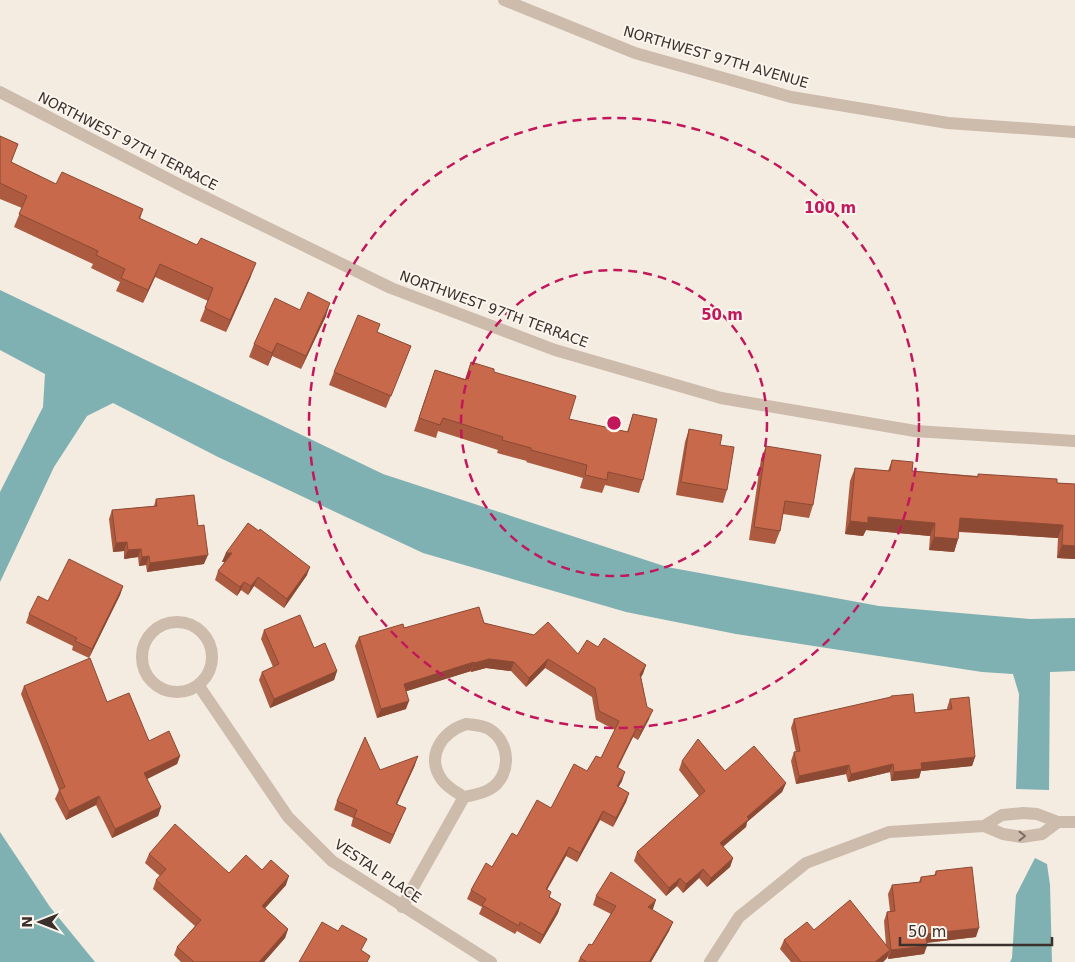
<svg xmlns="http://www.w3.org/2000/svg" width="1075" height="962" viewBox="0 0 1075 962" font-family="'DejaVu Sans',sans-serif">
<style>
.water{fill:#7fb0b2}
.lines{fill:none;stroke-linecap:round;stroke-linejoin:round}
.minor{stroke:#cdbbac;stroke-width:12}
.wall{fill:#ac5a40}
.shaded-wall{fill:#8c4a34}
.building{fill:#c8694b;stroke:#8c4a34}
.oneway{stroke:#7d6f65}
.ring{fill:none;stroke:#c2185b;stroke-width:2.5;stroke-dasharray:9 6}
.labels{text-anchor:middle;stroke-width:4;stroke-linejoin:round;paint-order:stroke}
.street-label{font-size:14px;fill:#3b302b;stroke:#fbf5ee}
.centre{fill:#c2185b;stroke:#fbf5ee;stroke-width:2.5}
.ring-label{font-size:15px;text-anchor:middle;font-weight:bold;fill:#c2185b;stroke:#fbf5ee;stroke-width:4;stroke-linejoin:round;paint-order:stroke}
</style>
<rect width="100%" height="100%" fill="#f4ebe1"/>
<g class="water">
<path d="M0,290L383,474L667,567L879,606L1030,619L1075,618V671L1050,672L1049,790L1016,789L1019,694L1013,674L982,672L736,634L626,612L423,553L218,457L113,403L87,416L54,467L0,582V492L43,407L45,374L0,350Z"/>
<path d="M0,832L50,907L95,962H0Z"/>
<path d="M1035,858L1047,864L1050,885L1052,962H1010L1012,958L1016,895Z"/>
</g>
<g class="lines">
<g class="minor">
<path d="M504,0L635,53L791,97L948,123L1075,132"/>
<path d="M0,92L184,187L391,288L555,350L721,398L915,431L1075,441"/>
<circle cx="177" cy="657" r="35"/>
<path d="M199,686L288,817L332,861L491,962"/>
<path d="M466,724C474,725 482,725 489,729C511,742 512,776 490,789C482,794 473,795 464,797C456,792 448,788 442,780C425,756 442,732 466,724Z"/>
<path d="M984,826L1002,815L1023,813L1037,814L1058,822H1075"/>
<path d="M402,907L464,797"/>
<path d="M710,962L739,917L806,863L889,832L984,826L1003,834L1022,837L1042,834L1058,822"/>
</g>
</g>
<g class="wall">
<path d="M0,136L18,144L11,162L56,184L143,209L140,219L251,276L226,332L200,321L208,301L155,277L143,303L116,291L120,282L91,268L93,264L14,227L22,208L0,199Z"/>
<path d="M300,310L326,316L301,369L272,356L268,366L249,357L254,344Z"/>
<path d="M377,332L411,346L386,408L329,385L334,372Z"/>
<path d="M471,362L494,372L569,419L627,432L633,414L643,480L639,493L605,485L602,493L580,488L583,478L526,462L527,461L497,453L498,450L438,431L436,438L414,431L435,370L465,379Z"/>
<path d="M689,429L727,490L723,503L676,495L685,442Z"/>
<path d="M766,446L813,505L809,518L783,514L780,531L775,544L749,540L761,459Z"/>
<path d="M892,460L912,471L978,476V474L1057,483L1075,484V559L1057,558L1058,538L959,532L958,539L954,552L929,550L930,536L866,530L863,536L845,534L850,481L855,468L888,471Z"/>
<path d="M156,499L198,526L204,564L147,572L146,565L139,566L138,557L124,559V551L113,552L109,519L112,510L154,506Z"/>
<path d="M226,553L307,575L284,608L254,586L248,595L241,590L237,596L215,580L218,571L225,562H222Z"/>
<path d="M123,586L120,595L89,658L72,650L73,646L26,623L29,614L48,601Z"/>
<path d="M484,623L578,654L598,647L646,665L641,677L649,719L638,740L633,737L618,768L622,781L618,787L629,793L626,802L613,827L600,820L577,862L566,856L547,890L550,897L561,904L558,913L540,944L517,931L515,934L479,914L482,907L467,899L471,890L492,867L517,836L551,808L601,758L615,730L596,720L592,697L545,668L526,687L511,671L486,668L471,672V671L406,691V709L377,718L355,646L359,637L404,628Z"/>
<path d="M264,630L314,648L337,671L334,680L270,708L259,680L262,672L273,667L261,639Z"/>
<path d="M24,686L107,702L149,741L180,756L177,764L147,779L161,807L158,816L112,838L96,805L66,820L55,799L59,790L21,694Z"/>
<path d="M891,696L915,713L948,710L947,708L950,699L975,757L972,766L921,771L919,778L891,781L890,772L848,782L846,774L796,784L791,761L794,752H796L791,728L794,719L891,698Z"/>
<path d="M682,761L725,771L786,783L782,792L747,822L746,827L723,847L733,858L730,867L707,887L699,878L683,893L677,886L666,896L634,861L637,852L699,796L679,770Z"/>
<path d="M415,765L397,804L402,817L390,844L351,826L353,818L334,810L337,801L380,770Z"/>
<path d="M149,854L229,873L262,870L286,885L265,908L288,929L285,938L264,962H181L174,955L177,947L195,926L153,889L156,880L160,876L145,863Z"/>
<path d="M936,871L976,937L927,943L924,954L888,959V956L887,958L883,962H791L780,949L784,940L814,930L886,945L884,921L887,912L890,911L888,894L892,885L919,882L921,877L934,876Z"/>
<path d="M596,896L653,909L652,910L673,922L669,931L651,962H578L580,958L592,945L611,914L593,905Z"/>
</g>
<g class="shaded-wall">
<path d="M256,263L251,276L226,332L230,320Z"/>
<path d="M160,264L155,277L143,303L148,290Z"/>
<path d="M330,303L326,316L301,369L306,356Z"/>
<path d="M277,343L272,356L268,366L272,353Z"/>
<path d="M868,517L935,523L930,536L866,530L863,536L845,534L850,521Z"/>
<path d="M960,518L1063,525L1058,538L955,531Z"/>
<path d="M934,537L958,539L954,552L929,550Z"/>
<path d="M127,542L124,551L113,552L116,543Z"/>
<path d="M1062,545L1075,546V559L1057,558Z"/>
<path d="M141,549L138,557L124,559L128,550Z"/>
<path d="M226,553H232L229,562H222Z"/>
<path d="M208,555L204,564L147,572L150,563Z"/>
<path d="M149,556L146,565L139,566L142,557Z"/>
<path d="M310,567L307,575L284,608L287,599Z"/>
<path d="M258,577L254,586L248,595L251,586Z"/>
<path d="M244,582L241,590L237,596L240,587Z"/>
<path d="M123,586L120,595L89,658L92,649Z"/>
<path d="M489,659L514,662L511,671L486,668L471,672L474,663Z"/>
<path d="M548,659L545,668L526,687L529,678Z"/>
<path d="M474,662L471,671L401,693L404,684Z"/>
<path d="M646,665L643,674L637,683L640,674Z"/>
<path d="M337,671L334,680L270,708L274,699Z"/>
<path d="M409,701L406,709L377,718L381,709Z"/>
<path d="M653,710L649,719L638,740L641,731Z"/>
<path d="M636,729L633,737L613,776L617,767Z"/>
<path d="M180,756L177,764L141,782L144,773Z"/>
<path d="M418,756L415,765L393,813L396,804Z"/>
<path d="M975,757L972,766L921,771L919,778L891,781L894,772L921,763Z"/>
<path d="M893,764L890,772L848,782L851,774Z"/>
<path d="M849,765L846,774L796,784L799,776Z"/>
<path d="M625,772L622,781L614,795L617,786Z"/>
<path d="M786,783L782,792L747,822L746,827L716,852L720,843L747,817Z"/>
<path d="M629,793L626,802L613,827L616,818Z"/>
<path d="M99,796L96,805L66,820L69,811Z"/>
<path d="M161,807L158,816L112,838L115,829Z"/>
<path d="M406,808L390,844L393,835Z"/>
<path d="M603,811L600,820L577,862L580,853Z"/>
<path d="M569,847L566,856L542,898L546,889Z"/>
<path d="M733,858L730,867L707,887L711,878Z"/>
<path d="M703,869L699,878L683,893L686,884Z"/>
<path d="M289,876L286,885L259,915L262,906Z"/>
<path d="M680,878L677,886L666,896L669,888Z"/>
<path d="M656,900L653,909L645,916L648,907Z"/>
<path d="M561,904L558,913L540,944L543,935Z"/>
<path d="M673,922L669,931L651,962H649Z"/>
<path d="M979,928L976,937L923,943L926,934Z"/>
<path d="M288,929L285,938L264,962H259Z"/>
<path d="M927,946L924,954L888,959L891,950Z"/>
<path d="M890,950L887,958L883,962H875Z"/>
</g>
<g class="building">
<path d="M0,136L18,144L11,162L56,184L62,172L143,209L139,218L197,245L201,238L256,263L230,320L205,308L213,288L160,264L148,290L121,278L125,269L96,255L98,251L19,214L27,196L0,183Z"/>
<path d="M308,292L330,303L306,356L277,343L272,353L254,344L275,298L300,310Z"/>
<path d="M358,315L380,324L377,332L411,346L391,396L334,372Z"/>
<path d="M471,362L494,369V372L576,396L569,419L628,432L633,414L657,419L643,480L608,472L607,480L585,475L587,465L531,450V448L502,440L503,437L443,418L440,425L419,418L435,370L466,380Z"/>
<path d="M689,429L722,435L720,445L734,447L727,490L681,482Z"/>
<path d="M766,446L821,455L813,505L785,501L780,531L754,527Z"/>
<path d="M892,460L913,462L912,471L978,477V474L1057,479V483L1075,484V546L1062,545L1063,525L960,518L958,539L934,537L935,523L868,517V523L850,521L855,468L890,471Z"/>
<path d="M194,495L198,526L204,525L208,555L150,563L149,556L142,557L141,549L128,550L127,542L116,543L112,510L157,506L156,499Z"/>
<path d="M248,523L259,531L260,529L310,567L287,599L258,577L251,586L244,582L240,587L218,571L232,553H226Z"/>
<path d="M69,559L123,586L92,649L75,641L77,638L29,614L38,596L48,601Z"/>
<path d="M479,607L484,623L534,635L548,622L578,654L587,640L598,647L604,638L646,665L640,674L647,707L653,710L641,731L636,729L617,767L625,772L617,786L629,793L616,818L603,811L580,853L569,847L546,889L551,892L549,897L561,904L543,935L520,922L519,926L482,905L486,899L471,890L486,863L492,867L512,833L517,836L537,800L551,808L574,764L587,771L596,756L601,758L619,721L599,711L595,688L548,659L529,678L514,662L489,659L474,663V662L404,684L409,701L381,709L359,637L403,624L404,628Z"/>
<path d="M300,615L314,648L325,643L337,671L274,699L262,672L279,664L264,630Z"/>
<path d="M90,658L107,702L129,693L149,741L169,731L180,756L144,773L161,807L115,829L99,796L69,811L59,790L65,787L24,686Z"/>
<path d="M913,694L915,713L952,709L950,699L969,697L975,757L921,763L922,769L894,772L893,764L851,774L849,765L799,776L794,752L800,751L794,719L891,697V696Z"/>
<path d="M365,737L380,770L418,756L396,804L406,808L393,835L354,817L357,810L337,801Z"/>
<path d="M698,739L725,771L754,746L786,783L747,817L749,819L720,843L733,858L711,878L703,869L686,884L680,878L669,888L637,852L705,791L682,761Z"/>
<path d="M175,824L229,873L246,855L262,870L271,860L289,876L262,906L288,929L259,962H194L177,947L201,920L156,880L166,869L149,854Z"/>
<path d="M972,867L979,928L926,934L927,946L891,950L887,912L895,911L892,885L921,882V877L936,875V871Z"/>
<path d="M611,872L656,900L648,907L673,922L649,962H587L580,958L589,944L592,945L616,906L596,896Z"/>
<path d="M850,900L890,950L875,962H801L784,940L807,922L814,930Z"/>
<path d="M322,922L338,931L342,925L367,939L361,950L370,956L367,962H299Z"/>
</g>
<defs><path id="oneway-chevron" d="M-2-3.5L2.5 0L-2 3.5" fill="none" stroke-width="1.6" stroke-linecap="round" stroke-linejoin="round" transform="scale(1.25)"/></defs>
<use class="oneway" href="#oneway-chevron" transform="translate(1022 836)"/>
<g class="ring">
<circle cx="614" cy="423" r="153"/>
<circle cx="614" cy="423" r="305"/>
</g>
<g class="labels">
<g class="street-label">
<text transform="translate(716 57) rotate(16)" y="5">NORTHWEST 97TH AVENUE</text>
<text transform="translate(128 141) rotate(27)" y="5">NORTHWEST 97TH TERRACE</text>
<text transform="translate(494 309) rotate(20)" y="5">NORTHWEST 97TH TERRACE</text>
<text transform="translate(378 871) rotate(34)" y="5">VESTAL PLACE</text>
</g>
</g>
<circle cx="614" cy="423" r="8" class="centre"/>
<g class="ring-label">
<text x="830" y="213">100 m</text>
<text x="722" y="320">50 m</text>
</g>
<g transform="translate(40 922) rotate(270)" stroke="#fbf5ee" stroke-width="4" paint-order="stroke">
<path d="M0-4L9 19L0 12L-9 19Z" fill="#3b302b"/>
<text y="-8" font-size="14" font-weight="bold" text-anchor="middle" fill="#3b302b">N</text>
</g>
<path d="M900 937v8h152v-8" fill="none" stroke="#3b302b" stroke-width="2.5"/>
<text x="908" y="937" font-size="15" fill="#3b302b" stroke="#fbf5ee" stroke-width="4" paint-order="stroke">50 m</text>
</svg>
